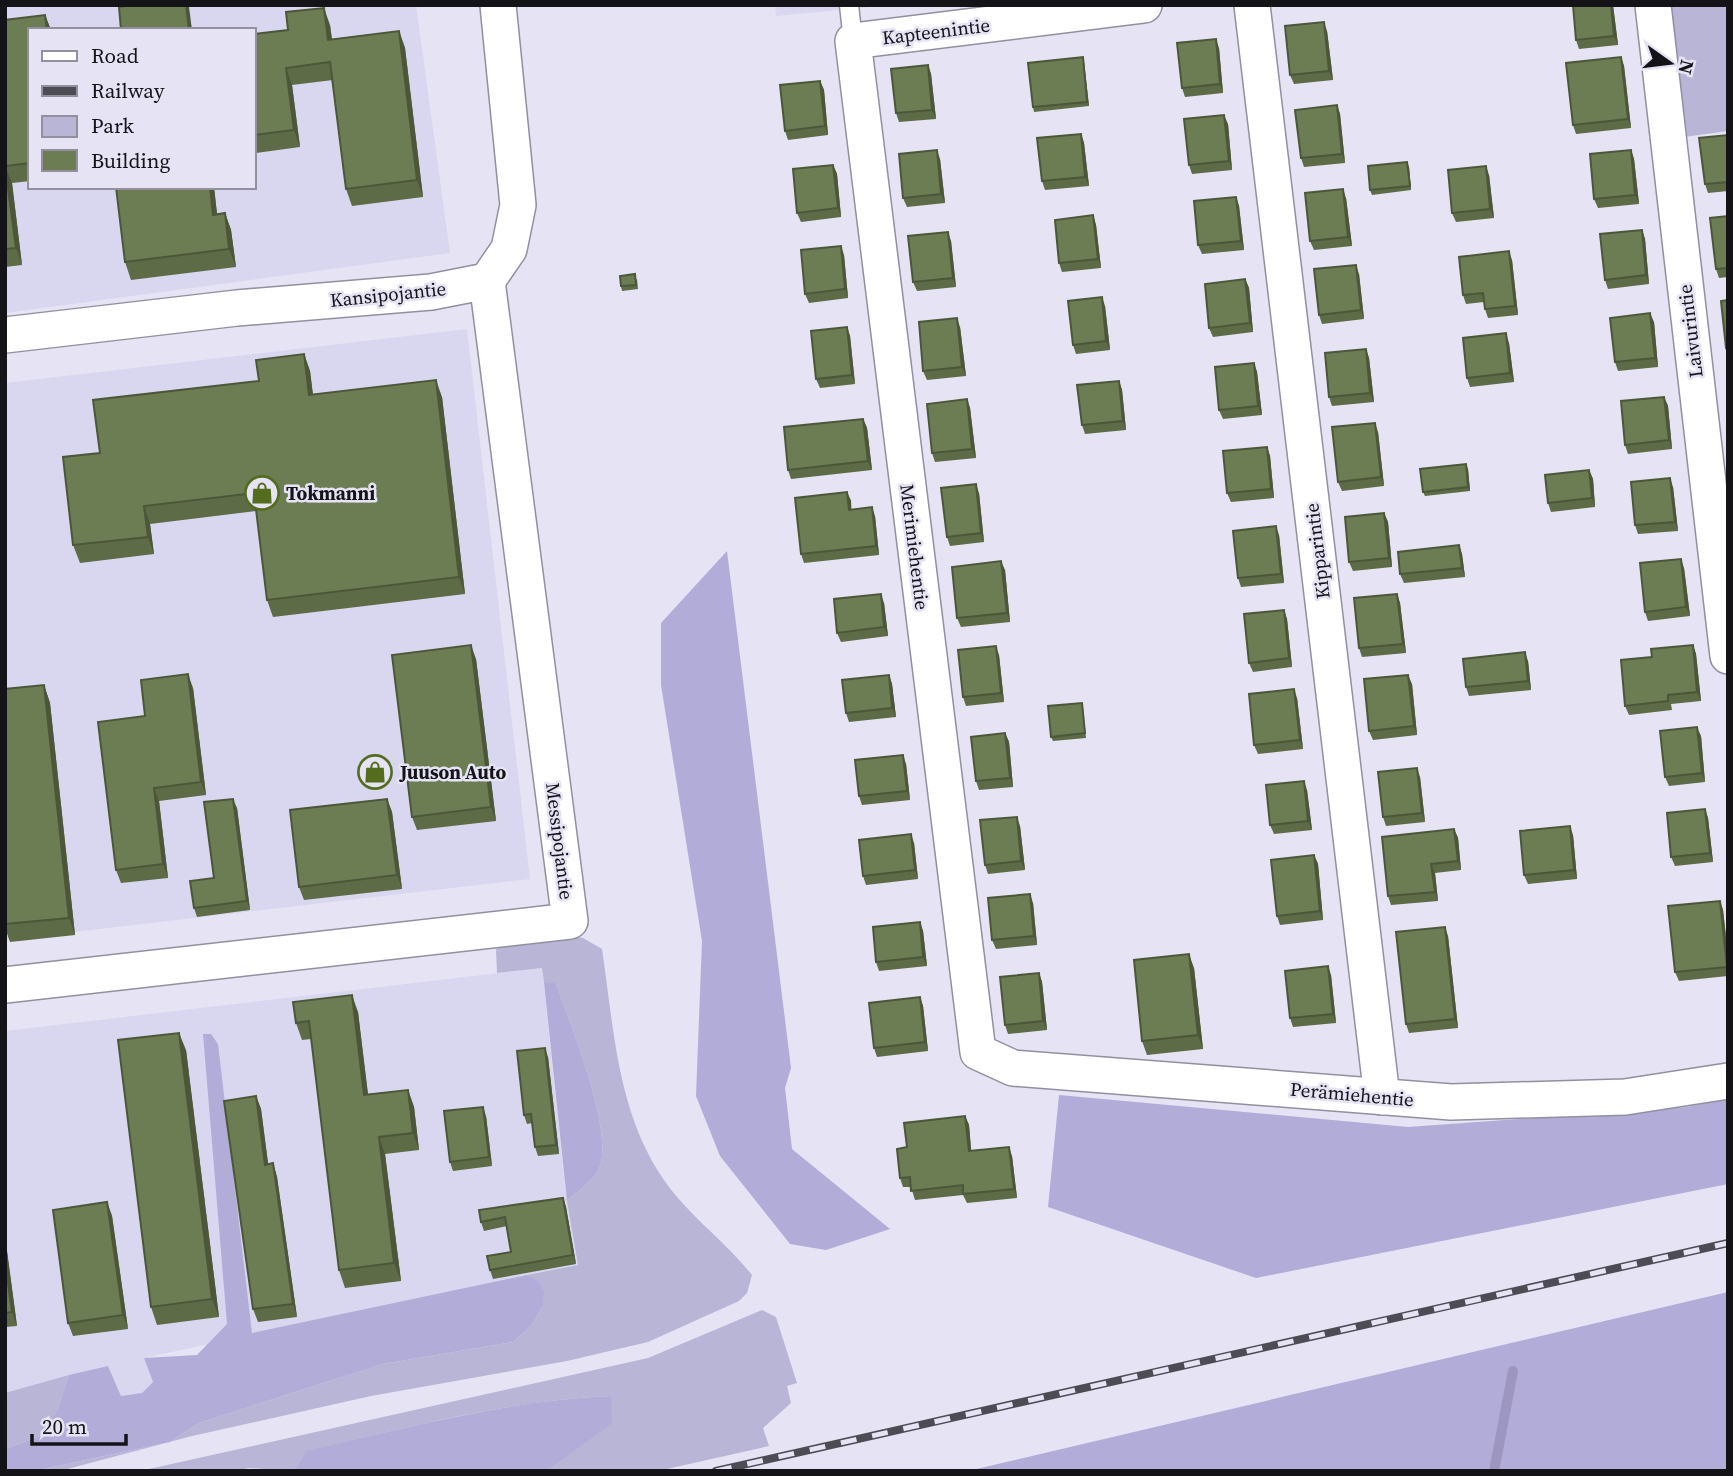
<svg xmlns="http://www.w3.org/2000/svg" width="1733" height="1476" viewBox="0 0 1733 1476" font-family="'Source Serif 4',serif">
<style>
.built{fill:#d9d7ef;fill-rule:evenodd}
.green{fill:#b9b5d6}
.forest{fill:#b2acd8}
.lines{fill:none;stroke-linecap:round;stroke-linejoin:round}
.stream{stroke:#9c96c1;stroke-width:10}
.lane-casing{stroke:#91909f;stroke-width:21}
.street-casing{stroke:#91909f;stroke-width:38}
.lane{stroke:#fff;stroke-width:18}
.street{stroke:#fff;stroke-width:35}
.rail-casing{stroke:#4d4c54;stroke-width:8}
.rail{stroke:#e5e3f4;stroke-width:5;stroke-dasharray:16;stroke-linecap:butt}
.wall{fill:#5d6b47}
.shaded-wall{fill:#4c573a}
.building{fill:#6c7c53;stroke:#4c573a;stroke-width:2}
.labels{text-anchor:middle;stroke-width:5;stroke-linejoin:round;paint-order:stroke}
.street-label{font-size:19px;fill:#141318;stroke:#e5e3f4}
.poi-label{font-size:19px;font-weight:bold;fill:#141318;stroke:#e5e3f4;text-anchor:start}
</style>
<rect width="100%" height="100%" fill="#e5e3f4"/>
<g class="built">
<path d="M5,5H416L450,253L5,313ZM30,30H254V187H30Z"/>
<path d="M775,5H891L776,16Z"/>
<path d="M467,329L530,879L5,940V383Z"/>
<path d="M542,968L565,1187L578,1265L144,1358L153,1382L143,1393L121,1396L108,1366L5,1393V1031Z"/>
</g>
<g class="green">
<path d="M1666,5H1728V131L1684,137Z"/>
<path d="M555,934L583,938L602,949C614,1029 617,1112 664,1180C689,1216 725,1241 752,1275L747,1293L739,1301L648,1342L567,1361L371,1396L192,1436L60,1471H34L170,1442L199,1423L383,1364L513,1342L532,1325L542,1307L539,1283L527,1275L578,1265L567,1201C576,1192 592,1182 598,1171C617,1136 569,1022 556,983H544L542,968L497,973L496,950L501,941Z"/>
<path d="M762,1310L776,1317L797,1383L787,1386L791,1403L763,1428L769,1446L658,1471H548L611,1423V1396C508,1400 408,1428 309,1450L294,1471L249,1468L236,1471H140L648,1358Z"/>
<path d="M69,1375L57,1410L40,1436L5,1449V1393Z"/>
</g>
<g class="forest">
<path d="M727,551L791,1068L785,1088L792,1149L890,1229L826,1250L790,1244L720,1156L696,1096L702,941L661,685V623Z"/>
<path d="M556,983C569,1022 617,1136 598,1171C592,1182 576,1192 567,1201L544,983Z"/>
<path d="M203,1034H211L218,1044L252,1333L527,1275L539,1282L544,1292L542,1307L532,1325L513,1342L383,1364L199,1423L170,1442L34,1471H5V1449L40,1436L57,1410L69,1375L108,1366L121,1396L142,1393L153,1382L144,1358L197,1355L227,1324Z"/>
<path d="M1059,1095L1408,1127L1687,1107L1728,1098V1184L1256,1278L1048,1207Z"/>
<path d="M1728,1292V1471H968Z"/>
<path d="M611,1396L612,1423L548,1471H294L308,1450C408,1428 508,1400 611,1396Z"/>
</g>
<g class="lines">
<path class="stream" d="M1494,1471L1513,1371"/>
<g class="lane-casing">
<path id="lane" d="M849,5L853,41"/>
</g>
<g class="street-casing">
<g id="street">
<path d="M1144,5L853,41L978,1052L1013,1068L1451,1102L1625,1097L1728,1081"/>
<path d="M1252,5L1382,1097"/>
<path d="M1653,5L1728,656"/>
<path d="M5,335L237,308L431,292L487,281L509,249L518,205L498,5"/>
<path d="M5,985L570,921L487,281"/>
</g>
</g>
<use href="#lane" class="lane"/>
<use href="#street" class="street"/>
<g class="rail-casing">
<path id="rail" d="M716,1471L1728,1243"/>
</g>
<use href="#rail" class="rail"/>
</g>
<g class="wall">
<path d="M1573,5H1613L1618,45L1579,49L1576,40Z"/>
<path d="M45,15L51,30H30V181L12,183L22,265L5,267V20Z"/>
<path d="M330,25L332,39L399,31L405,48L423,197L352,206L346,189L333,80L292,85L300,147L256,153L254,147V34Z"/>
<path d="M1327,31L1333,80L1294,84L1290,75Z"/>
<path d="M1219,48L1223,93L1185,97L1182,88Z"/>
<path d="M1083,57L1084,62L1089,106L1034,112L1033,107Z"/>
<path d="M1621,57L1624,66L1631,128L1576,134L1573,125Z"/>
<path d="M928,65L931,74L936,119L899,122L896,113Z"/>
<path d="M820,81L824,90L828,135L788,140L785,131Z"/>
<path d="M1337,105L1340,114L1345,163L1304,167L1301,158Z"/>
<path d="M1228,124L1232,170L1192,174L1189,165Z"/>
<path d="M1081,134L1084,143L1089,186L1045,190L1042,181Z"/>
<path d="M1728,135V191L1708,193L1705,184Z"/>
<path d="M1631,150L1634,159L1639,204L1598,208L1594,199Z"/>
<path d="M940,159L945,203L907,207L903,198Z"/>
<path d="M833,165L837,174L841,217L801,222L797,213Z"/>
<path d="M1409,167L1411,190L1372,195L1370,190Z"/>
<path d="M1489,175L1494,218L1456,222L1452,213Z"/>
<path d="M116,187H214L217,214L225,213L231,230L236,267L131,280L125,262Z"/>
<path d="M1236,197L1239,206L1244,250L1202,254L1198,245Z"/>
<path d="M1346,198L1352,246L1314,250L1310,241Z"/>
<path d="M1093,215L1096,225L1101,268L1062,272L1059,263Z"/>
<path d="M1728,216V277L1719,278L1716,269Z"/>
<path d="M1642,230L1645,239L1649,284L1608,289L1605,280Z"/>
<path d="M951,241L956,287L917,291L913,282Z"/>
<path d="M844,255L848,298L809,303L805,294Z"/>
<path d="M1512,260L1518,315L1488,318L1485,309L1484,302L1466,304L1463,295Z"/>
<path d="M1359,274L1364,319L1322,324L1319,315Z"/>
<path d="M637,279L638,289L622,291L621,286Z"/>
<path d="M1245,279L1249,288L1253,332L1213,337L1209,328Z"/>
<path d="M1105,306L1110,350L1076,354L1073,345Z"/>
<path d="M1654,322L1658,367L1618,371L1615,362Z"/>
<path d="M847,327L850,336L855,384L820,388L816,379Z"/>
<path d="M960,327L966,376L927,380L923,371Z"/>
<path d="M1509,343L1514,382L1470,387L1467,378Z"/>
<path d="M1366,349L1369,358L1374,402L1332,406L1329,397Z"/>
<path d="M304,354L310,371L313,395L442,397L465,594L273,617L267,600L257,511L150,524L154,554L80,563L73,545L100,453L259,381Z"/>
<path d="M1254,363L1257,372L1262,415L1223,419L1219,410Z"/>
<path d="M1119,381L1122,390L1126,430L1085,434L1082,425Z"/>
<path d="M1664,397L1668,406L1672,449L1628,454L1625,445Z"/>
<path d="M967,399L970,408L976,458L935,462L932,453Z"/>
<path d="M863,419L867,428L872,470L791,479L788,470Z"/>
<path d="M1378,432L1384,486L1342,491L1338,482Z"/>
<path d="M1267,447L1270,456L1274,498L1231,502L1227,493Z"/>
<path d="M1468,469L1470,491L1425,496L1423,492Z"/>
<path d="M1589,470L1593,479L1595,507L1551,512L1548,503Z"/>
<path d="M1673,487L1678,531L1638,534L1635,525Z"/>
<path d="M847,492L851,501V510L875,516L879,555L804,563L801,554Z"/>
<path d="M979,493L984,542L950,546L947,537Z"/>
<path d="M1384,513L1388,522L1392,567L1353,571L1349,562Z"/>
<path d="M1279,535L1284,583L1241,587L1238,578Z"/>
<path d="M1459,545L1462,554L1465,577L1404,583L1400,574Z"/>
<path d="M1684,568L1690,616L1648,621L1645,612Z"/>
<path d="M1005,570L1010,622L961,627L957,618Z"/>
<path d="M1397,594L1400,603L1406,653L1362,657L1359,648Z"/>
<path d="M884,603L888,636L841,642L837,633Z"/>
<path d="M1284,610L1287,619L1292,667L1253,672L1249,663Z"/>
<path d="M1693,645L1696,654L1701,701L1671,704L1672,710L1629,715L1625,706L1652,657Z"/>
<path d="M999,655L1004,702L966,706L963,697Z"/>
<path d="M476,659L496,821L417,830L412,817Z"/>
<path d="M1528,661L1531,690L1469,696L1466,687Z"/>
<path d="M889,675L892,684L896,717L849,722L846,713Z"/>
<path d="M1412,684L1417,735L1373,740L1369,731Z"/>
<path d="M44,685L50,703L75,935L10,942L5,928V689Z"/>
<path d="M193,688L206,795L159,801L168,878L121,883L116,870Z"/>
<path d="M1297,698L1303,749L1258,754L1254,745Z"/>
<path d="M1082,703L1083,707L1086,738L1053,741L1051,737Z"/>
<path d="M1005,733L1009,742L1013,787L979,790L976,781Z"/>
<path d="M1701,736L1705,782L1669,786L1665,777Z"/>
<path d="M906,764L910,800L862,805L859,796Z"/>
<path d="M1420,777L1425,822L1386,826L1383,817Z"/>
<path d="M1307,790L1312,830L1274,834L1270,825Z"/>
<path d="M387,799L392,812L402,889L304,900L299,887Z"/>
<path d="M237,808L250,910L197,917L194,908L214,878Z"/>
<path d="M1705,809L1708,818L1713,862L1675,866L1671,857Z"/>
<path d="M1020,826L1025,870L988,874L985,865Z"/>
<path d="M1454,829L1458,838L1461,870L1435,873L1438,901L1391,905L1388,896Z"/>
<path d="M1573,835L1577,879L1528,884L1524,875Z"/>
<path d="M914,843L918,879L866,885L863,876Z"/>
<path d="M1314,855L1318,864L1323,920L1280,925L1277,916Z"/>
<path d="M1720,901L1723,910L1728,955V976L1679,981L1675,972Z"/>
<path d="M1033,903L1037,945L996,949L992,940Z"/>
<path d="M920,922L923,931L927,966L879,971L876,962Z"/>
<path d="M1448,936L1458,1028L1409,1033L1406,1024Z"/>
<path d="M1194,968L1203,1049L1147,1055L1142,1041Z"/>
<path d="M1039,973L1042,982L1047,1030L1008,1034L1005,1025Z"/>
<path d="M1331,975L1336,1023L1293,1027L1290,1018Z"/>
<path d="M920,997L923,1006L928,1051L877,1057L874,1048Z"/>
<path d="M358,1012L368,1094L408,1090L414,1107L419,1150L385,1154L401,1281L345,1288L339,1270L311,1039L302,1040L296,1023Z"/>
<path d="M186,1050L219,1317L157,1325L151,1307Z"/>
<path d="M548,1057L559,1154L538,1156L535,1147L532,1123L527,1124L524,1115Z"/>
<path d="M256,1096L261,1109L268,1164L273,1163L277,1177L297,1317L258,1322L253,1309Z"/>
<path d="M486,1116L492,1166L453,1171L450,1162Z"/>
<path d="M965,1116L969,1125L971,1151L1012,1156L1017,1198L967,1203L963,1195L915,1200L911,1187H903L900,1178L907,1147Z"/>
<path d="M563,1198L566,1207L576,1264L493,1279L490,1270L511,1252L507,1226L484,1231L481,1222Z"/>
<path d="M107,1202L112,1216L128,1329L73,1336L68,1323Z"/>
<path d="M5,1236L17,1326L5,1327Z"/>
</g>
<g class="shaded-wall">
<path d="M186,5H188L189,7L192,30H189Z"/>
<path d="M1611,5H1613L1618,45L1614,36Z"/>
<path d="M324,8L330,25L334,57L328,40Z"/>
<path d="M45,15L51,30H47Z"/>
<path d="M1324,22L1327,31L1333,80L1329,71Z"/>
<path d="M399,31L405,48L423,197L417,180Z"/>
<path d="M1216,39L1219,48L1223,93L1220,84Z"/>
<path d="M1083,57L1084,62L1089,106L1087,102Z"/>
<path d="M1621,57L1624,66L1631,128L1628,119Z"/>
<path d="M928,65L931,74L936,119L932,110Z"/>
<path d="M286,68L292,85L300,147L294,130Z"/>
<path d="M820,81L824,90L828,135L825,126Z"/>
<path d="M1337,105L1340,114L1345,163L1342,154Z"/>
<path d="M1224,115L1228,124L1232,170L1229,161Z"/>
<path d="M1081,134L1084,143L1089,186L1085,177Z"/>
<path d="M937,150L940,159L945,203L941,194Z"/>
<path d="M1631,150L1634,159L1639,204L1635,195Z"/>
<path d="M1407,162L1409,167L1411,190L1410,186Z"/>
<path d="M833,165L837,174L841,217L838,208Z"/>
<path d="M5,166L12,183L22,265L16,248Z"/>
<path d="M1486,166L1489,175L1494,218L1490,209Z"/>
<path d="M210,187H214L219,232L213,215Z"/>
<path d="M1343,189L1346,198L1352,246L1348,237Z"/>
<path d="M1236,197L1239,206L1244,250L1241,241Z"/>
<path d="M225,213L231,230L236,267L229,249Z"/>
<path d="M1093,215L1096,225L1101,268L1098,259Z"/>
<path d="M1642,230L1645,239L1649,284L1646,275Z"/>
<path d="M948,232L951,241L956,287L953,278Z"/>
<path d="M841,246L844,255L848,298L845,289Z"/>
<path d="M1509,251L1512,260L1518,315L1515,306Z"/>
<path d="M1356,265L1359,274L1364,319L1361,310Z"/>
<path d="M1245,279L1249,288L1253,332L1250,323Z"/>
<path d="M1102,297L1105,306L1110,350L1106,341Z"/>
<path d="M1650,313L1654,322L1658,367L1655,358Z"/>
<path d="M957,318L960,327L966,376L962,367Z"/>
<path d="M847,327L850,336L855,384L852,375Z"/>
<path d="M1506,333L1509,343L1514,382L1510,373Z"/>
<path d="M1366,349L1369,358L1374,402L1370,393Z"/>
<path d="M304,354L310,371L315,412L309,395Z"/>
<path d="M1254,363L1257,372L1262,415L1258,406Z"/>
<path d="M436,380L442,397L465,594L459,577Z"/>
<path d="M1119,381L1122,390L1126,430L1123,421Z"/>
<path d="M1664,397L1668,406L1672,449L1669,440Z"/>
<path d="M967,399L970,408L976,458L972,449Z"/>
<path d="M863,419L867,428L872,470L868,461Z"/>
<path d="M1375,423L1378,432L1384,486L1381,477Z"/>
<path d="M1267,447L1270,456L1274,498L1271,489Z"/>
<path d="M1466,464L1468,469L1470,491L1468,487Z"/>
<path d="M1589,470L1593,479L1595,507L1592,498Z"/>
<path d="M1670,478L1673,487L1678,531L1675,522Z"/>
<path d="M976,484L979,493L984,542L981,533Z"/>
<path d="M847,492L851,501L852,519L849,510Z"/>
<path d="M144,506L150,524L154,554L148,537Z"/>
<path d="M872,507L875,516L879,555L876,546Z"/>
<path d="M1384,513L1388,522L1392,567L1389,558Z"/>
<path d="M1276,526L1279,535L1284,583L1281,574Z"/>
<path d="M1459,545L1462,554L1465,577L1462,568Z"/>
<path d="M1681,559L1684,568L1690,616L1686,607Z"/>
<path d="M1001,561L1005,570L1010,622L1007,613Z"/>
<path d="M881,594L884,603L888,636L884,627Z"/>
<path d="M1397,594L1400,603L1406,653L1403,644Z"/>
<path d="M1284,610L1287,619L1292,667L1289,658Z"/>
<path d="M471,645L476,659L496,821L491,807Z"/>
<path d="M1693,645L1696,654L1701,701L1697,692Z"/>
<path d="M996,646L999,655L1004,702L1001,693Z"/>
<path d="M1525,652L1528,661L1531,690L1528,681Z"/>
<path d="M188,674L193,688L206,795L201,782Z"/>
<path d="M889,675L892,684L896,717L892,708Z"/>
<path d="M1408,675L1412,684L1417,735L1414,726Z"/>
<path d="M44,685L50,703L75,935L69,918Z"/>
<path d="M1294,689L1297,698L1303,749L1300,740Z"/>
<path d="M1697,727L1701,736L1705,782L1702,773Z"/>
<path d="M1005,733L1009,742L1013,787L1010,778Z"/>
<path d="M903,755L906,764L910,800L907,791Z"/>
<path d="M1417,768L1420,777L1425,822L1422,813Z"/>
<path d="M1304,781L1307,790L1312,830L1308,821Z"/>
<path d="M154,788L159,801L168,878L163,864Z"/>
<path d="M233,799L237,808L250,910L247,901Z"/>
<path d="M387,799L392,812L402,889L397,875Z"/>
<path d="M1705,809L1708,818L1713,862L1710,853Z"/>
<path d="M1017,817L1020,826L1025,870L1021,861Z"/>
<path d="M1570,826L1573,835L1577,879L1574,870Z"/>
<path d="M1454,829L1458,838L1461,870L1458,861Z"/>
<path d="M911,834L914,843L918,879L915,870Z"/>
<path d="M1314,855L1318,864L1323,920L1320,911Z"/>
<path d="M1431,864L1435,873L1438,901L1435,892Z"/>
<path d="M1030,894L1033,903L1037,945L1034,936Z"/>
<path d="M1720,901L1723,910L1728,955V970Z"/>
<path d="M920,922L923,931L927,966L923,957Z"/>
<path d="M1445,927L1448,936L1458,1028L1455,1019Z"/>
<path d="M1189,954L1194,968L1203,1049L1198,1035Z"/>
<path d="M1328,966L1331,975L1336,1023L1333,1014Z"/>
<path d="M1039,973L1042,982L1047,1030L1043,1021Z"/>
<path d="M352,995L358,1012L370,1112L364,1095Z"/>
<path d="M920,997L923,1006L928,1051L925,1042Z"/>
<path d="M179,1033L186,1050L219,1317L212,1299Z"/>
<path d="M545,1048L548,1057L559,1154L556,1145Z"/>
<path d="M408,1090L414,1107L419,1150L413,1133Z"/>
<path d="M256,1096L261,1109L270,1178L265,1165Z"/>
<path d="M483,1107L486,1116L492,1166L489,1157Z"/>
<path d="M965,1116L969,1125L972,1160L969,1151Z"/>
<path d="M379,1137L385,1154L401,1281L394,1263Z"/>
<path d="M1009,1147L1012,1156L1017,1198L1014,1189Z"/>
<path d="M273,1163L277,1177L297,1317L293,1304Z"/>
<path d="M563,1198L566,1207L576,1264L573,1255Z"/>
<path d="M107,1202L112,1216L128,1329L123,1315Z"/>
<path d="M5,1236L17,1326L12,1312L5,1261Z"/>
</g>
<g class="building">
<path d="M131,5H186L189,30H121L119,7Z"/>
<path d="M1573,5H1611L1614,36L1576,40Z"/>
<path d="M324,8L328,40L399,31L417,180L346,189L330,62L286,68L294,130L254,135V34L288,30L286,12Z"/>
<path d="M45,15L47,30H30V163L5,166L16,248L5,249V20Z"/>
<path d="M1324,22L1329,71L1290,75L1285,26Z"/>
<path d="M1216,39L1220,84L1182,88L1177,43Z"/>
<path d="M1083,57L1087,102L1033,107L1028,63Z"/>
<path d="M1621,57L1628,119L1573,125L1566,63Z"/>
<path d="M928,65L932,110L896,113L891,69Z"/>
<path d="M820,81L825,126L785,131L780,85Z"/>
<path d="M1337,105L1342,154L1301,158L1295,110Z"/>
<path d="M1224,115L1229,161L1189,165L1184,119Z"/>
<path d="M1081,134L1085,177L1042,181L1037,138Z"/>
<path d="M1728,135V182L1705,184L1699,138Z"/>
<path d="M937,150L941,194L903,198L899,154Z"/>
<path d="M1631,150L1635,195L1594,199L1590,154Z"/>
<path d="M1407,162L1410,186L1370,190L1368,166Z"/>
<path d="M833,165L838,208L797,213L793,169Z"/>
<path d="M1486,166L1490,209L1452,213L1448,170Z"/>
<path d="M116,187H210L213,215L225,213L229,249L125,262Z"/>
<path d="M1343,189L1348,237L1310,241L1305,193Z"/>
<path d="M1236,197L1241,241L1198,245L1194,201Z"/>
<path d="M1093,215L1098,259L1059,263L1055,220Z"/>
<path d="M1728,216V268L1716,269L1710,218Z"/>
<path d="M1642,230L1646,275L1605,280L1600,234Z"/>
<path d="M948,232L953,278L913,282L908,236Z"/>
<path d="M841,246L845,289L805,294L801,250Z"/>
<path d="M1509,251L1515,306L1485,309L1483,293L1463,295L1459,257Z"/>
<path d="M1356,265L1361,310L1319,315L1314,269Z"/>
<path d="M635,274L636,285L621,286L620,276Z"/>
<path d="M1245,279L1250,323L1209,328L1205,284Z"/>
<path d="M1102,297L1106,341L1073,345L1068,301Z"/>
<path d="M1728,300V347L1726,348L1721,301Z"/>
<path d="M1650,313L1655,358L1615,362L1610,318Z"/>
<path d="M957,318L962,367L923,371L919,322Z"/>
<path d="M847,327L852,375L816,379L811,331Z"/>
<path d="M1506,333L1510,373L1467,378L1463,338Z"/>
<path d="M1366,349L1370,393L1329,397L1325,353Z"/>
<path d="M304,354L309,395L436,380L459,577L267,600L254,493L144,506L148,537L73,545L63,457L100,453L93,400L259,381L256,360Z"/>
<path d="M1254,363L1258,406L1219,410L1215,367Z"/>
<path d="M1119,381L1123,421L1082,425L1077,385Z"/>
<path d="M1664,397L1669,440L1625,445L1621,401Z"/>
<path d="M967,399L972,449L932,453L927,404Z"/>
<path d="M863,419L868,461L788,470L784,427Z"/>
<path d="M1375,423L1381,477L1338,482L1332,427Z"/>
<path d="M1267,447L1271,489L1227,493L1223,451Z"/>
<path d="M1466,464L1468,487L1423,492L1420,469Z"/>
<path d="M1589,470L1592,498L1548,503L1545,475Z"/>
<path d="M1670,478L1675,522L1635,525L1631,482Z"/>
<path d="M976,484L981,533L947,537L941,488Z"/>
<path d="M847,492L849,510L872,507L876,546L801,554L795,498Z"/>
<path d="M1384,513L1389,558L1349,562L1345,517Z"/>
<path d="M1276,526L1281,574L1238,578L1233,531Z"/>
<path d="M1459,545L1462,568L1400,574L1398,552Z"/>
<path d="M1681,559L1686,607L1645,612L1640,563Z"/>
<path d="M1001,561L1007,613L957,618L952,567Z"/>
<path d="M881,594L884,627L837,633L834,599Z"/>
<path d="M1397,594L1403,644L1359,648L1354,598Z"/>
<path d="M1284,610L1289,658L1249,663L1244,614Z"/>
<path d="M471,645L491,807L412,817L392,655Z"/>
<path d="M1693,645L1697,692L1668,695V701L1625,706L1621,660L1652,657L1651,649Z"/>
<path d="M996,646L1001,693L963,697L958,650Z"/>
<path d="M1525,652L1528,681L1466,687L1463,659Z"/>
<path d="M188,674L201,782L154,788L163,864L116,870L98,722L145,716L141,680Z"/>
<path d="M889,675L892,708L846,713L842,680Z"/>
<path d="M1408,675L1414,726L1369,731L1364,679Z"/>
<path d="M44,685L69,918L5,924V689Z"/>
<path d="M1294,689L1300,740L1254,745L1249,694Z"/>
<path d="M1082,703L1085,733L1051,737L1048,706Z"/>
<path d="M1697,727L1702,773L1665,777L1660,731Z"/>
<path d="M1005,733L1010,778L976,781L971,737Z"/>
<path d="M903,755L907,791L859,796L855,760Z"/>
<path d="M1417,768L1422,813L1383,817L1378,772Z"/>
<path d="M1304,781L1308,821L1270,825L1266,785Z"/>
<path d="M233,799L247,901L194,908L190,881L214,878L204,802Z"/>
<path d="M387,799L397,875L299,887L290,810Z"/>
<path d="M1705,809L1710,853L1671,857L1667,813Z"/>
<path d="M1017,817L1021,861L985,865L980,820Z"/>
<path d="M1570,826L1574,870L1524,875L1520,831Z"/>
<path d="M1454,829L1458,861L1431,864L1435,892L1388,896L1382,837Z"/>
<path d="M911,834L915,870L863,876L859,840Z"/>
<path d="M1314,855L1320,911L1277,916L1271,860Z"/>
<path d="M1030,894L1034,936L992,940L988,898Z"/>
<path d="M1720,901L1727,967L1675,972L1668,906Z"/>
<path d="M920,922L923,957L876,962L873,927Z"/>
<path d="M1445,927L1455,1019L1406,1024L1396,932Z"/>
<path d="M1189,954L1198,1035L1142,1041L1134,960Z"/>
<path d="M1328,966L1333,1014L1290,1018L1285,971Z"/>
<path d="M1039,973L1043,1021L1005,1025L1000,977Z"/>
<path d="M352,995L364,1095L408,1090L413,1133L379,1137L394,1263L339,1270L309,1021L296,1023L293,1002Z"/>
<path d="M920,997L925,1042L874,1048L869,1003Z"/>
<path d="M179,1033L212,1299L151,1307L118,1040Z"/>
<path d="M545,1048L556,1145L535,1147L531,1114L524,1115L517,1051Z"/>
<path d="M256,1096L265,1165L273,1163L293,1304L253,1309L224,1101Z"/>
<path d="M483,1107L489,1157L450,1162L444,1111Z"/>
<path d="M965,1116L969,1151L1009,1147L1014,1189L963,1194V1185L911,1191L910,1177L900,1178L897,1149L907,1147L904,1123Z"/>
<path d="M563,1198L573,1255L490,1270L487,1256L511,1252L505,1217L481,1222L479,1210Z"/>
<path d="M107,1202L123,1315L68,1323L53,1210Z"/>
<path d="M5,1261L12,1312L5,1313Z"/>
</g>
<defs>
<g id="shop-ring" transform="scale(1.75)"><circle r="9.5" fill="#e5e3f4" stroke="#536c1e" stroke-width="1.5"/><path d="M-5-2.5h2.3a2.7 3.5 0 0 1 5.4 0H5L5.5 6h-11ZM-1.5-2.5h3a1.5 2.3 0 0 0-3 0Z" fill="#536c1e"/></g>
</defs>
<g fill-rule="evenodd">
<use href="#shop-ring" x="262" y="493"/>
<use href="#shop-ring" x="375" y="772"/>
</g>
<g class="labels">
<g class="street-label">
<text transform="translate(936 31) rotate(-7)" y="7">Kapteenintie</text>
<text transform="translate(388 294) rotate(-6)" y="7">Kansipojantie</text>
<text transform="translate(1690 331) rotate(-97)" y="7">Laivurintie</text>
<text transform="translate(915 547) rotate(83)" y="7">Merimiehentie</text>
<text transform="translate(1317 551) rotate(-97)" y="7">Kipparintie</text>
<text transform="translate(560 841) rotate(83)" y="7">Messipojantie</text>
<text transform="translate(1352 1094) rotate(5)" y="7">Perämiehentie</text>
</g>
<g class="poi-label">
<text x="286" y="500">Tokmanni</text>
<text x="400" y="779">Juuson Auto</text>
</g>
</g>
<rect width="1733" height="1476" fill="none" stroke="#141318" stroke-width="14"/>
<rect x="28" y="28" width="228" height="161" fill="#e5e3f4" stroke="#91909c" stroke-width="2"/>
<rect x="42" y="51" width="35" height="10" fill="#ffffff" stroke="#91909c" stroke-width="2"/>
<text x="91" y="63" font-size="21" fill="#141318">Road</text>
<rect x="42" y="86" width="35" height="10" fill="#4d4c54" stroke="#91909c" stroke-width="2"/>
<text x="91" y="98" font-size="21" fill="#141318">Railway</text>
<rect x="42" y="116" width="35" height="21" fill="#b9b5d6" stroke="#91909c" stroke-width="2"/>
<text x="91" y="133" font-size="21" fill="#141318">Park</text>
<rect x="42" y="150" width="35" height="21" fill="#6c7c53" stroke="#91909c" stroke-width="2"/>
<text x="91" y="168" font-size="21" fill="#141318">Building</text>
<g transform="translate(1670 63) rotate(104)" stroke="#e5e3f4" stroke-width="5" paint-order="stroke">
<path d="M0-5L12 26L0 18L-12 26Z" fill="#141318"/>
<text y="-10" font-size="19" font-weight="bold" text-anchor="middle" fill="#141318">N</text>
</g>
<path d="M32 1434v10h94v-10" fill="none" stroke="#141318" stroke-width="3.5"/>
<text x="42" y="1434" font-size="21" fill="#141318" stroke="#e5e3f4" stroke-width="5" paint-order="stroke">20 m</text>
</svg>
